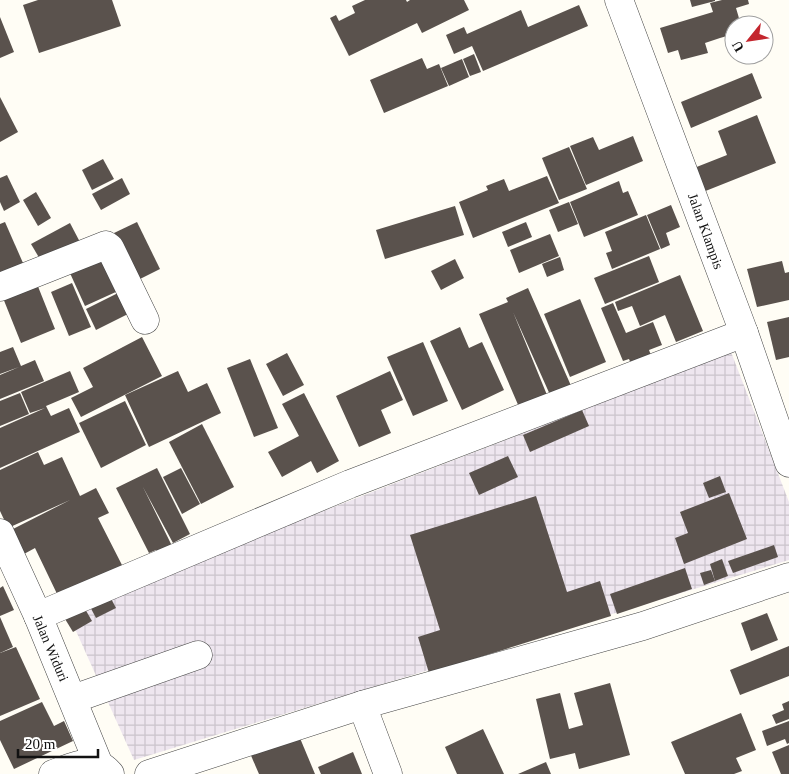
<svg xmlns="http://www.w3.org/2000/svg" width="789" height="774" viewBox="0 0 789 774" font-family="'Times New Roman',serif">
<style>
.industrial{fill:url(#industrial-grid)}
.building{fill:#5a524d}
.lines{fill:none;stroke-linecap:round;stroke-linejoin:round}
.minor-casing{stroke:#444;stroke-width:29}
.minor{stroke:#fff;stroke-width:28}
.labels{text-anchor:middle;stroke-width:5;stroke-linejoin:round;paint-order:stroke}
.street-label{font-size:14px;fill:#111;stroke:#fff}
</style>
<defs>
<pattern id="industrial-grid" width="8" height="8" patternUnits="userSpaceOnUse" patternTransform="scale(1.25)"><rect width="8" height="8" fill="#eee6ef"/><path d="M0 4h8M4 0v8" fill="none" stroke="#cbc4cc"/></pattern>
</defs>
<rect width="100%" height="100%" fill="#fffdf5"/>
<path class="industrial" d="M731,352L789,502V560L134,760L67,611Z"/>
<g class="building">
<path d="M38,0H112L121,26L39,53L23,5Z"/>
<path d="M365,0H406L407,2L410,0H464L469,10L422,33L417,23L349,56L330,18L336,15L339,21L355,13L352,6Z"/>
<path d="M690,0H715V1L692,7Z"/>
<path d="M722,0H748L749,4L736,8L741,25H734V34L720,38L716,24L720,38L705,43L708,53L681,60L678,50L668,53L660,28L713,12L710,3Z"/>
<path d="M579,5L588,26L483,71L472,46L454,54L446,35L464,27L467,34L521,10L528,27Z"/>
<path d="M0,17L14,52L0,58Z"/>
<path d="M474,54L481,72L470,76L463,59Z"/>
<path d="M422,58L427,69L439,64L448,86L384,113L370,80Z"/>
<path d="M462,59L469,77L449,86L441,68Z"/>
<path d="M752,73L762,98L691,128L681,102Z"/>
<path d="M0,97L18,132L0,142Z"/>
<path d="M757,115L776,163L703,192L694,168L727,155L718,131Z"/>
<path d="M633,136L643,161L586,185L570,146L593,137L599,150Z"/>
<path d="M569,147L587,189L559,200L542,158Z"/>
<path d="M103,159L114,179L92,190L82,170Z"/>
<path d="M7,175L20,202L4,211L0,202V178Z"/>
<path d="M547,176L559,203L473,238L459,202L488,190L486,186L504,179L509,191Z"/>
<path d="M122,178L130,194L101,210L92,194Z"/>
<path d="M619,181L623,193L628,191L638,215L584,237L570,202Z"/>
<path d="M36,192L51,218L38,226L23,200Z"/>
<path d="M569,202L578,224L558,232L549,210Z"/>
<path d="M671,205L680,227L666,233L670,245L661,249L647,215Z"/>
<path d="M455,206L464,235L385,259L376,230Z"/>
<path d="M646,215L660,249L612,269L606,253L612,251L605,232Z"/>
<path d="M5,222L23,263L0,273V224Z"/>
<path d="M137,222L160,269L138,280L114,233Z"/>
<path d="M526,222L532,237L508,247L502,232Z"/>
<path d="M70,223L82,246L44,266L31,244Z"/>
<path d="M550,234L559,256L519,273L510,250Z"/>
<path d="M102,255L118,291L85,306L69,271Z"/>
<path d="M649,256L659,282L605,304L594,278Z"/>
<path d="M560,257L564,270L547,277L542,264Z"/>
<path d="M455,259L464,278L441,290L431,271Z"/>
<path d="M782,261L785,273L789,272V300L757,307L747,269Z"/>
<path d="M680,275L703,331L676,342L665,315L640,326L632,306L618,311L615,302Z"/>
<path d="M72,283L91,327L69,336L51,292Z"/>
<path d="M37,284L55,329L21,343L3,298Z"/>
<path d="M528,288L572,388L551,397L513,312L547,395L519,407L479,314L508,302L506,298Z"/>
<path d="M122,291L132,312L96,330L86,309Z"/>
<path d="M580,299L606,362L570,377L544,314Z"/>
<path d="M613,303L626,333L653,322L662,345L649,350L652,358L632,366L629,359L623,361L601,308Z"/>
<path d="M789,317V357L776,360L767,322Z"/>
<path d="M460,327L469,348L482,342L504,390L462,410L430,341Z"/>
<path d="M142,337L162,376L81,417L71,398L93,387L83,368Z"/>
<path d="M423,342L448,401L413,416L387,357Z"/>
<path d="M13,347L21,366L35,360L44,381L0,399V375L19,367L0,374V352Z"/>
<path d="M287,353L304,385L283,396L266,364Z"/>
<path d="M250,359L278,428L254,437L227,368Z"/>
<path d="M70,371L79,392L46,406L51,416L69,408L80,432L0,468V428L45,408L30,413L21,392Z"/>
<path d="M178,371L188,392L207,383L221,413L149,447L125,395Z"/>
<path d="M390,371L403,400L381,410L391,433L359,447L336,396Z"/>
<path d="M20,393L29,414L0,426V401Z"/>
<path d="M304,393L339,461L317,473L311,461L282,477L268,452L299,436L282,404Z"/>
<path d="M125,401L146,445L101,468L79,423Z"/>
<path d="M582,410L589,426L530,452L523,435Z"/>
<path d="M202,424L234,487L201,504L169,442Z"/>
<path d="M38,452L44,465L62,457L80,496L96,488L109,513L98,518L123,567L59,598L35,548L24,554L13,529L70,500L8,528L0,511V470Z"/>
<path d="M508,456L518,477L479,495L469,473Z"/>
<path d="M157,468L190,534L173,543L143,487L174,550L160,557L156,550L149,553L116,488Z"/>
<path d="M181,468L200,504L182,514L163,477Z"/>
<path d="M720,476L726,492L709,498L703,483Z"/>
<path d="M729,493L747,539L684,564L675,538L688,533L680,512Z"/>
<path d="M536,496L567,592L600,581L611,616L429,673L418,637L440,630L410,535Z"/>
<path d="M774,545L778,557L733,573L728,561Z"/>
<path d="M722,559L728,576L715,581L710,564Z"/>
<path d="M685,568L692,589L617,614L610,594Z"/>
<path d="M711,570L715,581L704,585L700,573Z"/>
<path d="M3,586L14,610L0,616V588Z"/>
<path d="M107,591L116,608L96,618L87,601Z"/>
<path d="M81,602L92,621L73,632L62,614Z"/>
<path d="M767,613L778,640L751,651L741,623Z"/>
<path d="M0,617L13,647L0,653Z"/>
<path d="M789,646V676L740,695L730,670Z"/>
<path d="M16,647L40,699L0,716V653Z"/>
<path d="M610,683L630,755L579,769L575,753L550,759L536,699L560,693L569,729L583,725L574,693Z"/>
<path d="M789,701V719L776,724L772,715L784,710L782,704Z"/>
<path d="M42,702L54,726L64,721L73,741L14,769L0,740V721Z"/>
<path d="M741,713L756,750L736,758L742,771L734,774H685L671,742Z"/>
<path d="M789,721V743L787,744L785,739L767,746L762,731Z"/>
<path d="M483,729L504,774H457L445,747Z"/>
<path d="M297,731L315,774H259L249,751Z"/>
<path d="M789,745V774H781L772,752Z"/>
<path d="M353,752L362,774H321L318,767Z"/>
<path d="M546,762L551,774H518Z"/>
</g>
<g class="lines">
<g class="minor-casing">
<g id="minor">
<path d="M619,0L744,333L789,463"/>
<path d="M0,287L106,245L110,248L145,320"/>
<path d="M0,533L38,616L99,765"/>
<path d="M38,616L350,484L744,333"/>
<path d="M73,699L198,655"/>
<path d="M362,705L388,774"/>
<path d="M53,774C73,767 93,754 110,774"/>
<path d="M149,774L362,705L643,626L789,577"/>
</g>
</g>
<use href="#minor" class="minor"/>
</g>
<g class="labels">
<g class="street-label">
<text transform="translate(706 231) rotate(70)" y="5">Jalan Klampis</text>
<text transform="translate(51 648) rotate(67)" y="5">Jalan Widuri</text>
</g>
</g>
<g transform="translate(749 40) rotate(240)"><circle r="24" fill="#ffffff" stroke="#a0a0a0"/>
<path d="M0-4L9 19L0 12L-9 19Z" fill="#c4262e"/>
<text y="-8" font-size="14" font-weight="bold" text-anchor="middle" fill="#111111">U</text>
</g>
<path d="M18 749v8h80v-8" fill="none" stroke="#111111" stroke-width="2.5"/>
<text x="25" y="749" font-size="15" fill="#111111" stroke="#ffffff" stroke-width="4" paint-order="stroke">20 m</text>
</svg>
